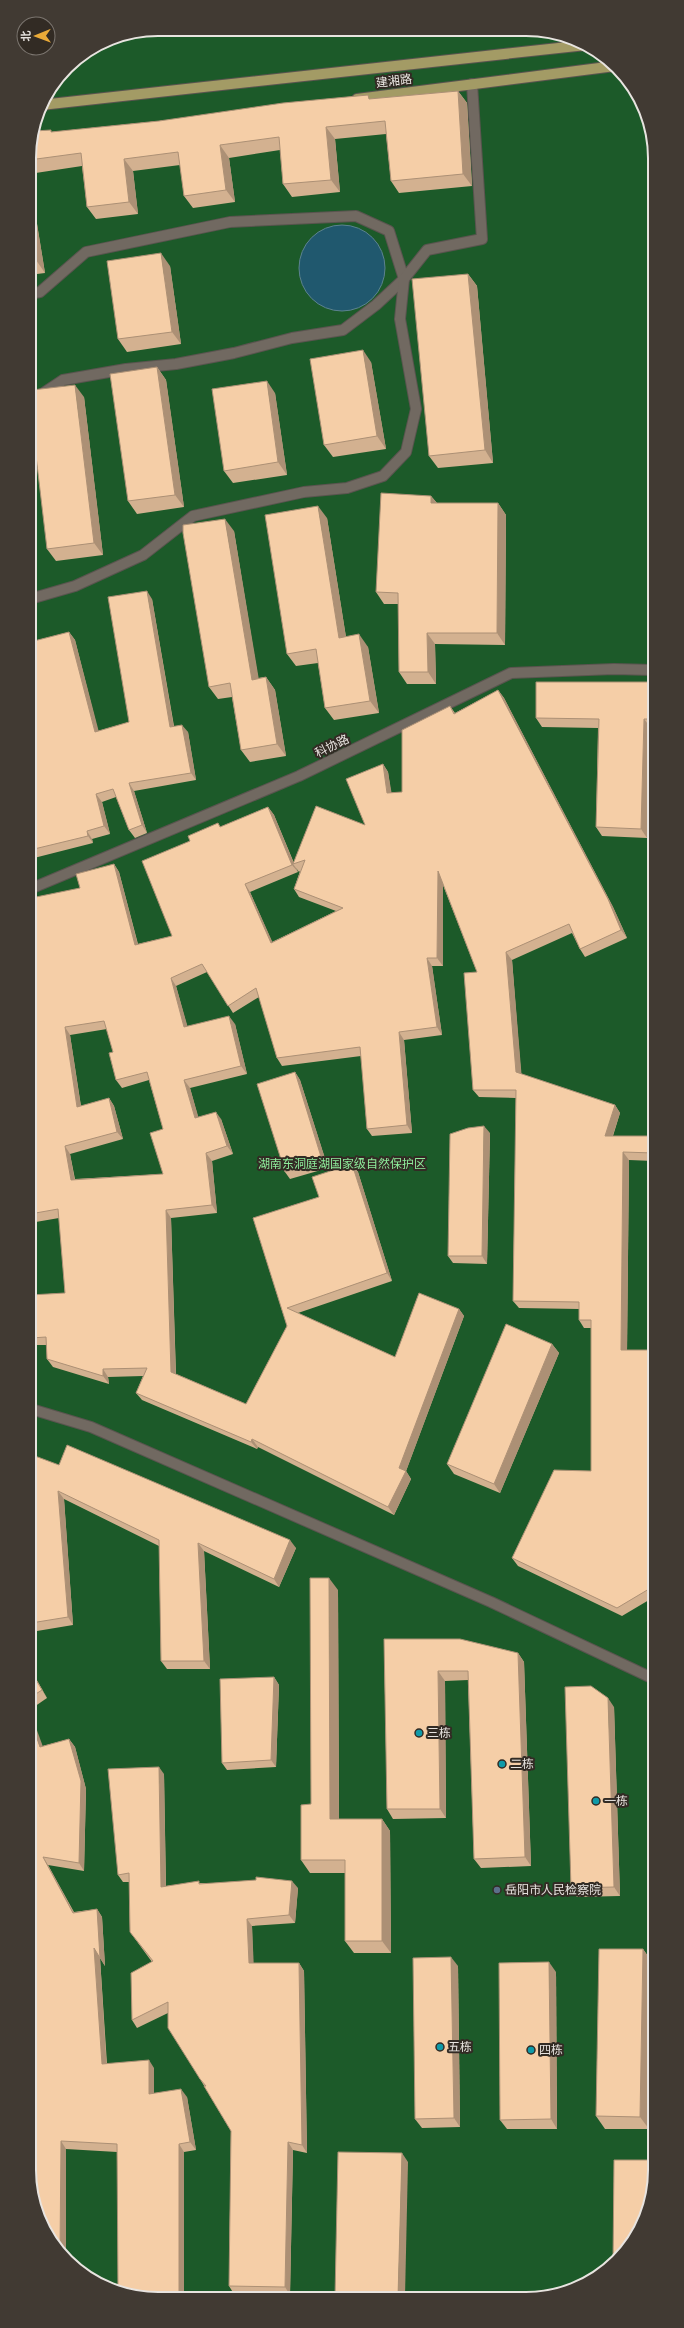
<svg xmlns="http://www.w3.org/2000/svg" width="684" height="2328" viewBox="0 0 684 2328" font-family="Manrope,'Noto Sans SC',sans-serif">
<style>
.green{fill:#1c5a29}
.water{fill:#20586e;stroke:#5c8290}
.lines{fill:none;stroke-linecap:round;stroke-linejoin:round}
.street-casing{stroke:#5a544f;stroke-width:12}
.secondary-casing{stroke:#5a544f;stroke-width:12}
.primary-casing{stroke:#5a544f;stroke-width:12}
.street{stroke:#716961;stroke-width:10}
.secondary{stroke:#716961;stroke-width:10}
.primary{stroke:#a39b65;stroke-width:10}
.wall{fill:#d3b190;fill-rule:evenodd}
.shaded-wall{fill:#ac9075}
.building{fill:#f5cea7;stroke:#ac9075;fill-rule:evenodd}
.culture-dot{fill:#0f9aa8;stroke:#322b24;stroke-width:1.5}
.service-dot{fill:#5c6f8a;stroke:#322b24;stroke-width:1.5}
.labels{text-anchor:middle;stroke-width:4;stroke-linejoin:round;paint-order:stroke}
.street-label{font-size:12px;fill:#e8e4e0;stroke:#322b24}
.park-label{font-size:12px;fill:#8eec9b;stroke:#322b24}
.poi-label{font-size:12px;fill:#e8e4e0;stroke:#322b24;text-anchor:start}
.rim{fill:none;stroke:#e8e4e0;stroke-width:2}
</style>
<rect width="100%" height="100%" fill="#3c352e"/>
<path class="green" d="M158,29L551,32L590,46L617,67L642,101L653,133L655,2178L645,2219L623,2255L590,2282L551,2297H133L101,2286L67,2261L42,2227L31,2195L29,150L39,109L67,67L109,39Z"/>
<circle class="water" cx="342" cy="268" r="43"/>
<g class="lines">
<g class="street-casing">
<g id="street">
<path d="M29,294L40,292L86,252L230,222L356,216L389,231L404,279L376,305L343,330L292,338L234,353L176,364L126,369L63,380L30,402"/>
<path d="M30,599L75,586L143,555L193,516L304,492L347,488L383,476L406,452L416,409L400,319L404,279L427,250L482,239L472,84"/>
<path d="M30,889L299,776L511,673L614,669L653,670"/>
</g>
</g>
<g class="secondary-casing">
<path id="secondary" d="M31,1409L91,1427L491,1602L654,1679"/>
</g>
<g class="primary-casing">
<g id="primary">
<path d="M357,99L615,66"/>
<path d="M41,105L586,45"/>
</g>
</g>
<use href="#street" class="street"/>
<use href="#secondary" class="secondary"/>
<use href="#primary" class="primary"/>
</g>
<g class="wall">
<path d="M458,91L467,103L472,186L399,193L391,181L386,134L335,139L340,192L292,197L283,184L280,150L229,158L235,202L193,208L184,196L180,165L133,171L138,214L96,219L87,207L82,166L29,174V150L52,132L371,99Z"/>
<path d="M29,175L45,273L29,275Z"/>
<path d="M170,266L181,344L127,352L118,339Z"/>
<path d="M468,274L477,286L493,463L438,468L429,456Z"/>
<path d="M371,362L386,449L333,457L324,445Z"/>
<path d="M157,367L166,380L184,507L137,514L128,501Z"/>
<path d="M275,393L287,475L233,483L224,471Z"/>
<path d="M84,397L103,555L56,561L47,549Z"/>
<path d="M431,496L437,503H498L506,515L505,645L435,644L436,684H407L399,672L398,604H384L376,592Z"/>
<path d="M327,518L346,637L368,647L379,713L334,720L325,708L318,663L296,666L287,654Z"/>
<path d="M234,531L258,678L266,677L275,690L286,756L250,762L241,750L232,697L218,699L209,687Z"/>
<path d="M152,599L174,726L188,732L196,780L134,791L147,833L135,838L129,830L116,797L102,802L110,834L92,839L93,843L30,859V642L69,632L75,640L98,731L129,722Z"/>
<path d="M653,682V728H651L647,838L602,836L596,827L598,728L542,727L536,718Z"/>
<path d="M498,690L504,698L613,907L627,938L585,957L580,949L572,933L512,960L521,1074L615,1105L620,1113L613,1136H653L654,1086V1161L629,1160L627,1350H654V1597L622,1616L518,1566L512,1558L591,1471V1328H584L579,1320V1309L519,1308L513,1301L516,1098L479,1097L473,1090L477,972L443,885V966H432L442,1035L404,1040L412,1133L372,1136L367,1129L361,1056L282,1066L277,1058L259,997L233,1013L207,972L176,986L187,1026L235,1024L247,1074L190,1088L198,1117L221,1119L233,1154L212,1161L217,1213L171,1218L176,1374L246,1404L287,1326L253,1218L319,1197L352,1164L358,1172L392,1281L298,1313L395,1357L459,1309L464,1316L406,1471L411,1479L394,1515L258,1447L257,1449L142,1400L136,1393L143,1376L108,1377L109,1384L53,1367L47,1359V1345H31L30,1257L33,1295L65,1293L59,1218L30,1223V902L80,888L114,864L119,872L138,944L172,936L190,841L218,823L220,827L268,807L274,815L294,863L365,825L383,764L388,772L391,793L402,792L450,706L455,713ZM296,868L299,872L300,871L294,889L299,897L336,911L272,942L250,892L298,872ZM107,1029L113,1052L116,1080L122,1088L149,1080L163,1129V1174L75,1179L70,1154L123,1139L114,1106L109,1098L81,1106L70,1035Z"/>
<path d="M295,1072L300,1080L328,1168L290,1179L285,1172Z"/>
<path d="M490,1133L487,1264L453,1263L448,1256Z"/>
<path d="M552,1344L559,1353L500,1493L454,1474L447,1464Z"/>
<path d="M31,1459L59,1465L296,1548L279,1587L204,1551L210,1669H167L161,1661L159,1546L64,1499L73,1625L31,1632Z"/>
<path d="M338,1590L339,1819H382L390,1831L391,1953H354L345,1941V1873H310L301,1860L311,1804Z"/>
<path d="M384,1639L518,1653L524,1662L531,1866L481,1868L474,1859L468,1680L445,1681L446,1818L393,1819L387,1809Z"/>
<path d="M31,1670L47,1698L31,1709Z"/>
<path d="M274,1677L279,1685L276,1767L227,1770L222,1763Z"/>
<path d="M614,1707L620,1896L577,1897L571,1888Z"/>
<path d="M69,1739L75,1747L86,1789L84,1871L48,1865L74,1912L97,1909L102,1917L105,1966L100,1958L107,2064L154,2068V2093L187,2097L196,2150L184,2152V2297H133L117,2152L66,2149V2259L42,2227L43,1746Z"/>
<path d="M164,1774L166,1886L201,1883L298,1888L295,1923L252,1926L253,1963H299L304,1971L307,2153L293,2150L290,2295L234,2294L229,2286L231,2131L200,2079L168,2013L137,2028L132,2020L152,1962L130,1932L129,1882H123L118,1875Z"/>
<path d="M643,1949L652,1962L649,2129H605L596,2116Z"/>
<path d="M458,1966L460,2127L422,2128L415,2119Z"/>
<path d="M556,1972L557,2129H507L500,2120Z"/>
</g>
<g class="shaded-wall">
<path d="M458,91L467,103L472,186L463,174Z"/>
<path d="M326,127L335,139L340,192L331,180Z"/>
<path d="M220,145L229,158L235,202L226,190Z"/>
<path d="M124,159L133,171L138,214L129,202Z"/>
<path d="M29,175L45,273L36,260L29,218Z"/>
<path d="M161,253L170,266L181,344L172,332Z"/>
<path d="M468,274L477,286L493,463L485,450Z"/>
<path d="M363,350L371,362L386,449L377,436Z"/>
<path d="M157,367L166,380L184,507L175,495Z"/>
<path d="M267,381L275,393L287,475L278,462Z"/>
<path d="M75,385L84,397L103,555L94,543Z"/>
<path d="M431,496L440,507L431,503Z"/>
<path d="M498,503L506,515L505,645L497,633Z"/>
<path d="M318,506L327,518L348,650L339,638Z"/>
<path d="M225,519L234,531L261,692L252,680Z"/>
<path d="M147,591L152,599L175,734L170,727Z"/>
<path d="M69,632L75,640L101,740L95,732Z"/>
<path d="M427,633L435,644L436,684L428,672Z"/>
<path d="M359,634L368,647L379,713L370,701Z"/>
<path d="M266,677L275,690L286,756L277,744Z"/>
<path d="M498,690L504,698L613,907L627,938L621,930Z"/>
<path d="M644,719L651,728L647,838L641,829Z"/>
<path d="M182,725L188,732L196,780L191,773Z"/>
<path d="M383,764L388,772L393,801L387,793Z"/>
<path d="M129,783L134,791L147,833L142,825Z"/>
<path d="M96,794L102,802L110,834L104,826Z"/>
<path d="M268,807L274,815L294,864H293L296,868L298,872L292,865Z"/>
<path d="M87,831L92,839L93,843L88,836Z"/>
<path d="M114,864L119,872L140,953L135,945Z"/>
<path d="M438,871L443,879V966L437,958Z"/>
<path d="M245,884L250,892L276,950L271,943Z"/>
<path d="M506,952L512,960L522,1080L516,1072Z"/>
<path d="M427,958L432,966L442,1035L437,1027Z"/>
<path d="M171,978L176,986L190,1035L184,1027Z"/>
<path d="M229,1016L235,1024L247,1074L241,1066Z"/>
<path d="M65,1027L70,1035L82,1114L77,1107Z"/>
<path d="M399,1032L404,1040L412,1133L407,1125Z"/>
<path d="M295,1072L300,1080L328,1168L322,1160Z"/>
<path d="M184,1080L190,1088L201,1126L195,1118Z"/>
<path d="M109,1098L114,1106L123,1139L117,1132Z"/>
<path d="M615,1105L620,1113L610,1144L605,1136Z"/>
<path d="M216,1112L221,1119L233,1154L227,1146Z"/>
<path d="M484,1126L490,1133L487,1264L482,1256Z"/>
<path d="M65,1146L70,1154L76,1187L71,1180Z"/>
<path d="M623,1152L629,1160L627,1357L621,1350Z"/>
<path d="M206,1153L212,1161L217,1213L212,1205Z"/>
<path d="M352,1164L358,1172L392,1281L387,1273Z"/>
<path d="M166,1210L171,1218L176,1380L171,1372Z"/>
<path d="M30,1257L33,1303L30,1299Z"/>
<path d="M459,1309L464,1316L405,1474L406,1471L411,1479L394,1515L388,1507L399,1468Z"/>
<path d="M552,1344L559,1353L500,1493L494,1484Z"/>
<path d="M103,1369L108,1377L109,1384L103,1376Z"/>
<path d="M252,1439L258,1447L257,1449L251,1442Z"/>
<path d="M58,1491L64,1499L73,1625L68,1617Z"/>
<path d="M290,1540L296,1548L279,1587L274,1579Z"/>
<path d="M198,1543L204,1551L210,1669L204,1661Z"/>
<path d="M329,1578L338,1590L339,1831L330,1819Z"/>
<path d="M518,1653L524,1662L531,1866L525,1857Z"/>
<path d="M31,1670L47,1698L42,1690L31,1671Z"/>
<path d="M438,1671L445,1681L446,1818L440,1809Z"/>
<path d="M274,1677L279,1685L276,1767L271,1760Z"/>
<path d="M608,1698L614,1707L620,1896L614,1887Z"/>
<path d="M31,1714L46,1755L40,1747L31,1721Z"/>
<path d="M69,1739L75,1747L86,1789L84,1871L79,1863Z"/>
<path d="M159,1767L164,1774L166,1894L161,1887Z"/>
<path d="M382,1819L390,1831L391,1953L382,1941Z"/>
<path d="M43,1857L48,1865L78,1921L73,1913Z"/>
<path d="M292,1881L298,1888L295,1923L289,1915Z"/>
<path d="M97,1909L102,1917L105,1966L100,1958L107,2072L102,2064L94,1948Z"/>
<path d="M247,1919L252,1926L254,1970L249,1963Z"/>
<path d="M643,1949L652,1962L649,2129L640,2117Z"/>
<path d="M451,1957L458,1966L460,2127L454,2118Z"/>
<path d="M549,1962L556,1972L557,2129L551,2119Z"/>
<path d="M299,1963L304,1971L307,2153L302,2145Z"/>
<path d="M149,2060L154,2068V2102L149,2094Z"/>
<path d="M181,2089L187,2097L196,2150L190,2142Z"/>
<path d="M61,2141L66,2149V2259L60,2251Z"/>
<path d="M288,2142L293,2150L290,2295L285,2287Z"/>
<path d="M179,2144L184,2152V2297H179Z"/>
<path d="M402,2153L408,2162L405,2297H398Z"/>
</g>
<g class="building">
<path d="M458,91L463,174L391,181L385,121L326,127L331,180L283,184L279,137L220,145L226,190L184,196L178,152L124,159L129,202L87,207L81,153L29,160V150L34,131L51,130V132L159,121L283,103L368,95L369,99Z"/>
<path d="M29,218L36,260L29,261Z"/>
<path d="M161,253L172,332L118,339L107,261Z"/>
<path d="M468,274L485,450L429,456L412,279Z"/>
<path d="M363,350L377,436L324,445L310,359Z"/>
<path d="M157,367L175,495L128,501L110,374Z"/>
<path d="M267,381L278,462L224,471L212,389Z"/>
<path d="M75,385L94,543L47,549L30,405V392L32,390Z"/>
<path d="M381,493L431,496V503H498L497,633H427L428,672H399L398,593L376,592Z"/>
<path d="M318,506L339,638L359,634L370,701L325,708L316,649L287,654L265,515Z"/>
<path d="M225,519L252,680L266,677L277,744L241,750L230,683L209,687L183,533V525Z"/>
<path d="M147,591L170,727L182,725L191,773L129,783L142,825L129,830L113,789L96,794L104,826L87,831L88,836L30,850V642L69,632L95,732L129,722L108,597Z"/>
<path d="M536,682H653V719H644L641,829L596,827L599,719L536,718Z"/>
<path d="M498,690L608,899L621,930L580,949L569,924L506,952L516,1072L615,1105L605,1136H653L654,1086V1153L623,1152L621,1350H654V1586L617,1608L512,1558L554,1470L591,1471V1320H579V1302L513,1301L516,1090H473L464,973L477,972L438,871L437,958H427L437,1027L399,1032L407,1125L367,1129L360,1047L277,1058L256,988L228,1006L202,964L171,978L184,1027L229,1016L241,1066L184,1080L195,1118L216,1112L227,1146L206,1153L212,1205L166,1210L171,1372L246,1404L287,1326L253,1218L319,1197L312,1177L352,1164L387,1273L287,1308L395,1357L419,1293L459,1309L399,1468L406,1471L388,1507L252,1439L251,1442L136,1393L147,1368L103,1369V1376L47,1359L46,1337L31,1338L30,1295L65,1293L58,1209L30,1214V902H32L31,898L80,888L76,874L114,864L135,945L172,936L142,861L190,841L188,836L218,823L220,827L268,807L292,865L245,884L271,943L343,908L294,889L305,860L293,864L316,806L365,825L346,779L383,764L387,793L402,792V730L450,706L454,714ZM104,1021L113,1052L109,1053L116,1080L147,1072L163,1129L150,1133L163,1174L71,1180L65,1146L117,1132L109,1098L77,1107L65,1027Z"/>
<path d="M295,1072L322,1160L285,1172L257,1084Z"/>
<path d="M484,1126L482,1256H448L450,1134L468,1128Z"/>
<path d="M506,1324L552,1344L494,1484L447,1464Z"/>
<path d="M67,1445L290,1540L274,1579L198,1543L204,1661H161L159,1540L58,1491L68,1617L31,1623V1459L35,1456L59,1465Z"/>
<path d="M310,1578H329L330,1819H382V1941H345V1860H301V1805L311,1804Z"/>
<path d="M384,1639H460L518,1653L525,1857L474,1859L468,1671H438L440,1809H387Z"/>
<path d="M31,1671L42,1690L31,1697Z"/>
<path d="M274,1677L271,1760L222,1763L220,1679Z"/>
<path d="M591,1686L608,1698L614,1887L571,1888L565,1687Z"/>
<path d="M31,1721L40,1747L69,1739L81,1781L79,1863L43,1857L73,1913L97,1909L100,1958L94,1948L102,2064L149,2060V2094L181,2089L190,2142L179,2144V2297H133L118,2291L117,2144L61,2141L60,2251L42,2227L31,2195Z"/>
<path d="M159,1767L161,1887L199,1881V1884L256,1880V1877L292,1881L289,1915L247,1919L249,1963H299L302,2145L288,2142L285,2287L229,2286L231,2131L204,2086H206L200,2079L168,2028V2002L132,2020L131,1973L153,1961L130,1932L129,1873L118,1875L108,1769Z"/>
<path d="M599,1949H643L640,2117L596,2116Z"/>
<path d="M451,1957L454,2118L415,2119L413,1958Z"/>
<path d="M549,1962L551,2119L500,2120L499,1963Z"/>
<path d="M338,2152L402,2153L398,2297H335Z"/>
<path d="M614,2160H655V2178L645,2219L623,2255L613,2263Z"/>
</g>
<g class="culture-dot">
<circle cx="419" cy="1733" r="4"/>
<circle cx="502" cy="1764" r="4"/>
<circle cx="596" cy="1801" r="4"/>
<circle cx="440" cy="2047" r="4"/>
<circle cx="531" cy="2050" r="4"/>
</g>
<circle class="service-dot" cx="497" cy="1890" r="4"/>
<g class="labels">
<g class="street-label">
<text transform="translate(394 81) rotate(-7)" y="4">建湘路</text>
<text transform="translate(332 746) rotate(-26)" y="4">科协路</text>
</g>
<g class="park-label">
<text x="342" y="1168">湖南东洞庭湖国家级自然保护区</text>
</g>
<g class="poi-label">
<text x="427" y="1737">三栋</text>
<text x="510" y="1768">二栋</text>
<text x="604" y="1805">一栋</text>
<text x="505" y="1894">岳阳市人民检察院</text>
<text x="448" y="2051">五栋</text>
<text x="539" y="2054">四栋</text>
</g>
</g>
<path d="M0 0H684V2328H0ZM158 36H526A122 122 0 0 1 648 158V2170A122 122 0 0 1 526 2292H158A122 122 0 0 1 36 2170V158A122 122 0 0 1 158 36Z" fill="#413a33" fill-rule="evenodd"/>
<path class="rim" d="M158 36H526A122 122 0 0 1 648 158V2170A122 122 0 0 1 526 2292H158A122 122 0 0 1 36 2170V158A122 122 0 0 1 158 36Z"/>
<g transform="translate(36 36) rotate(269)"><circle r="19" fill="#322b24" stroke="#7b756f"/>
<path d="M0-3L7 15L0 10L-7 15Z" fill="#eaaa38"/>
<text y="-6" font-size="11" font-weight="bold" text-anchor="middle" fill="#e8e4e0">北</text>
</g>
</svg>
